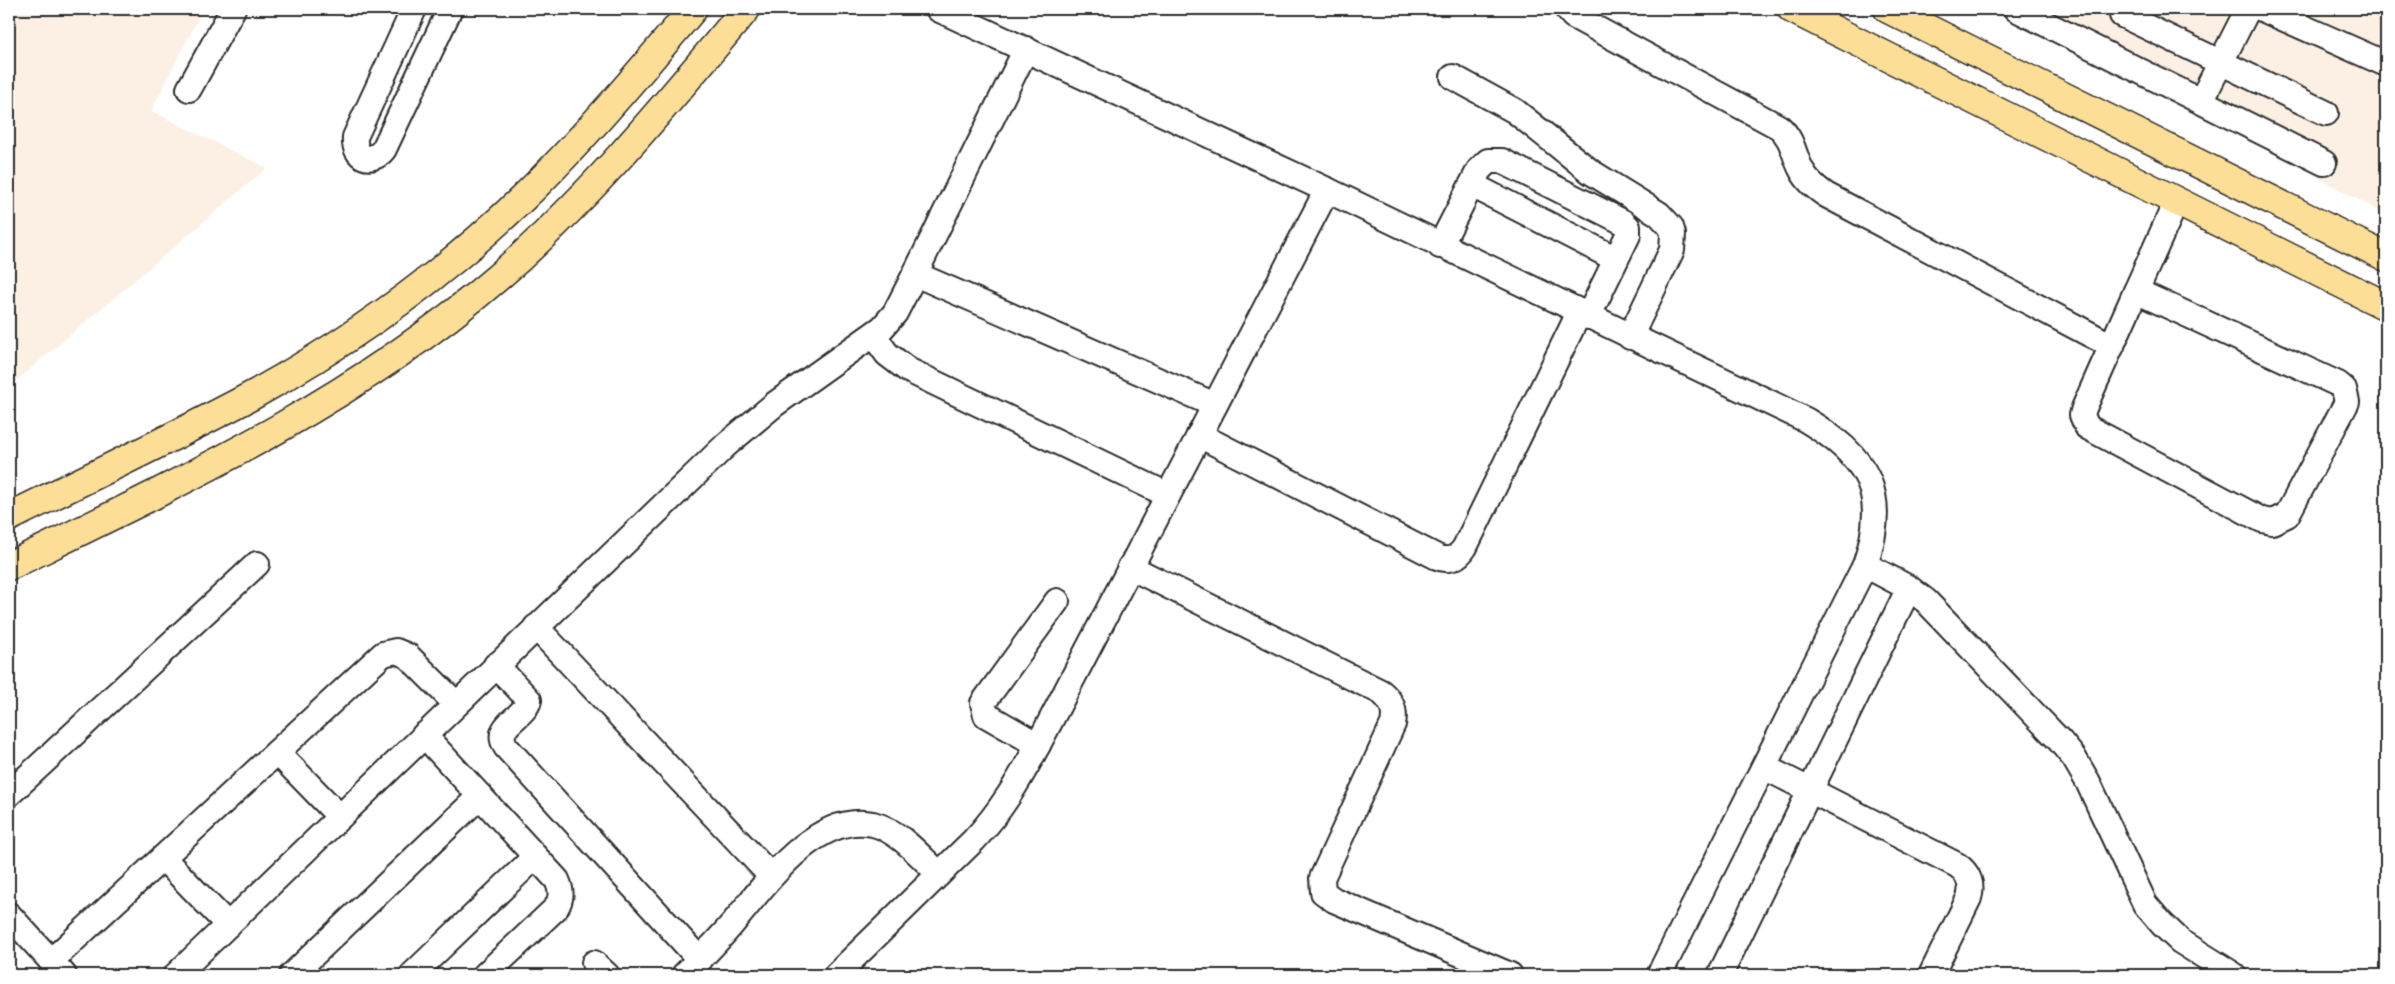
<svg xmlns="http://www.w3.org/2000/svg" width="2395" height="984" viewBox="0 0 2395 984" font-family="Caveat,sans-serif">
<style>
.built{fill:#fcf0e4}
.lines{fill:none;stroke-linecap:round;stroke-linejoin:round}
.minor-casing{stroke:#2b2b2b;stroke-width:28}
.major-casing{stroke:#2b2b2b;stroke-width:31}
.minor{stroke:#fff;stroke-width:24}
.major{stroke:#fcde96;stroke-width:28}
</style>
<rect width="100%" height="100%" fill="#fff"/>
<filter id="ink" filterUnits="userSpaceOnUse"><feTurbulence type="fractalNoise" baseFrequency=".02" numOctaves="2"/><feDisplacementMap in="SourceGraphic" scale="10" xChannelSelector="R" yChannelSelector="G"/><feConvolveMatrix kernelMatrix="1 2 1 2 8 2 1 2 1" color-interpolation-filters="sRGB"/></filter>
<g filter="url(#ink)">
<g class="built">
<path d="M9,9H203L151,111L267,168L9,387Z"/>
<path d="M1983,9H2386V215L2231,129Z"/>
</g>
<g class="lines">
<g class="minor-casing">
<g id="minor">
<path d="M414,9L355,137C353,158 372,165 384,149L450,9"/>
<path d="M938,9L1327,190L1806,420C1868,457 1890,493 1865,565L1659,975"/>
<path d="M1567,9L1573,16L1779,127C1793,139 1793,153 1801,169C1807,181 1816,188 1826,195L2112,346"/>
<path d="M2016,9L2324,163"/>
<path d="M2262,9L2386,64"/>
<path d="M2122,15L2326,113"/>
<path d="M1453,77L1515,111L1591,172L1659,214L1671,227L1673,234L1672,250L1630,337"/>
<path d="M189,89L233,9"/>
<path d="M2201,101L2248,9"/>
<path d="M1472,185L1616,259"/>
<path d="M1440,246L1479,170L1488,161H1502L1623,222L1628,227V235L1588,317"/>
<path d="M915,274L1215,405"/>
<path d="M2136,291L2338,384L2344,389L2347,402L2287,515L2272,522L2262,520L2087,427L2082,415L2084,408Z"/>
<path d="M2136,291L2177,200"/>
<path d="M874,336L887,354L908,370L1168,495"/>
<path d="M1199,435L1437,557C1449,562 1458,558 1465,547L1579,313"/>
<path d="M1865,565L1909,588L1926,601L2060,741L2074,758L2088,782L2145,904L2162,924L2180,941L2234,975"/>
<path d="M1130,567L1381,692C1392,701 1396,710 1393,724L1322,878L1323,892L1334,900L1510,975"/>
<path d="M536,627L771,876"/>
<path d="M496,665L529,700C525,718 492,725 506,747L700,960"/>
<path d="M424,735L557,880C562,891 562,898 556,908L485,975"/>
<path d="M1038,745L986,715L983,703L1057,601"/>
<path d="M277,752L340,817"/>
<path d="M1764,767L1957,865C1969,873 1973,885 1969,898L1931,975"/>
<path d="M9,794L257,564"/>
<path d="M163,858L228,925"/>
<path d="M9,915L64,975"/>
<path d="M51,961L383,654L396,651L408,656L456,704"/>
<path d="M594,963L607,975"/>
<path d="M176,975L726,445L775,404L882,328L895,313L915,274L1026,49"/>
<path d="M292,975L480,796"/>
<path d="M412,975L535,857"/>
<path d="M684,975C701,958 718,941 733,923C765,885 815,812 873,824C898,830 921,857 939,874"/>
<path d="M836,975L974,840C1001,811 1020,779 1038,745L1327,190"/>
<path d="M1720,975L1909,588"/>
</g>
</g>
<g class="major-casing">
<g id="major">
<path d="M1792,9L2386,306"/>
<path d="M1888,9L2386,257"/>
<path d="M9,517C90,477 173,438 253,395C349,342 443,275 522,199C583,140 638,74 693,9"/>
<path d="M9,566C179,483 353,402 497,278C591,197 667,103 746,9"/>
</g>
</g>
<use href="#minor" class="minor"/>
<use href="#major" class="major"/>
</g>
</g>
<rect width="2395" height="984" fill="none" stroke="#fff" stroke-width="30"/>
<rect x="15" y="15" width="2365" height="954" fill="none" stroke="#2b2b2b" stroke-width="2" filter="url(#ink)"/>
</svg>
